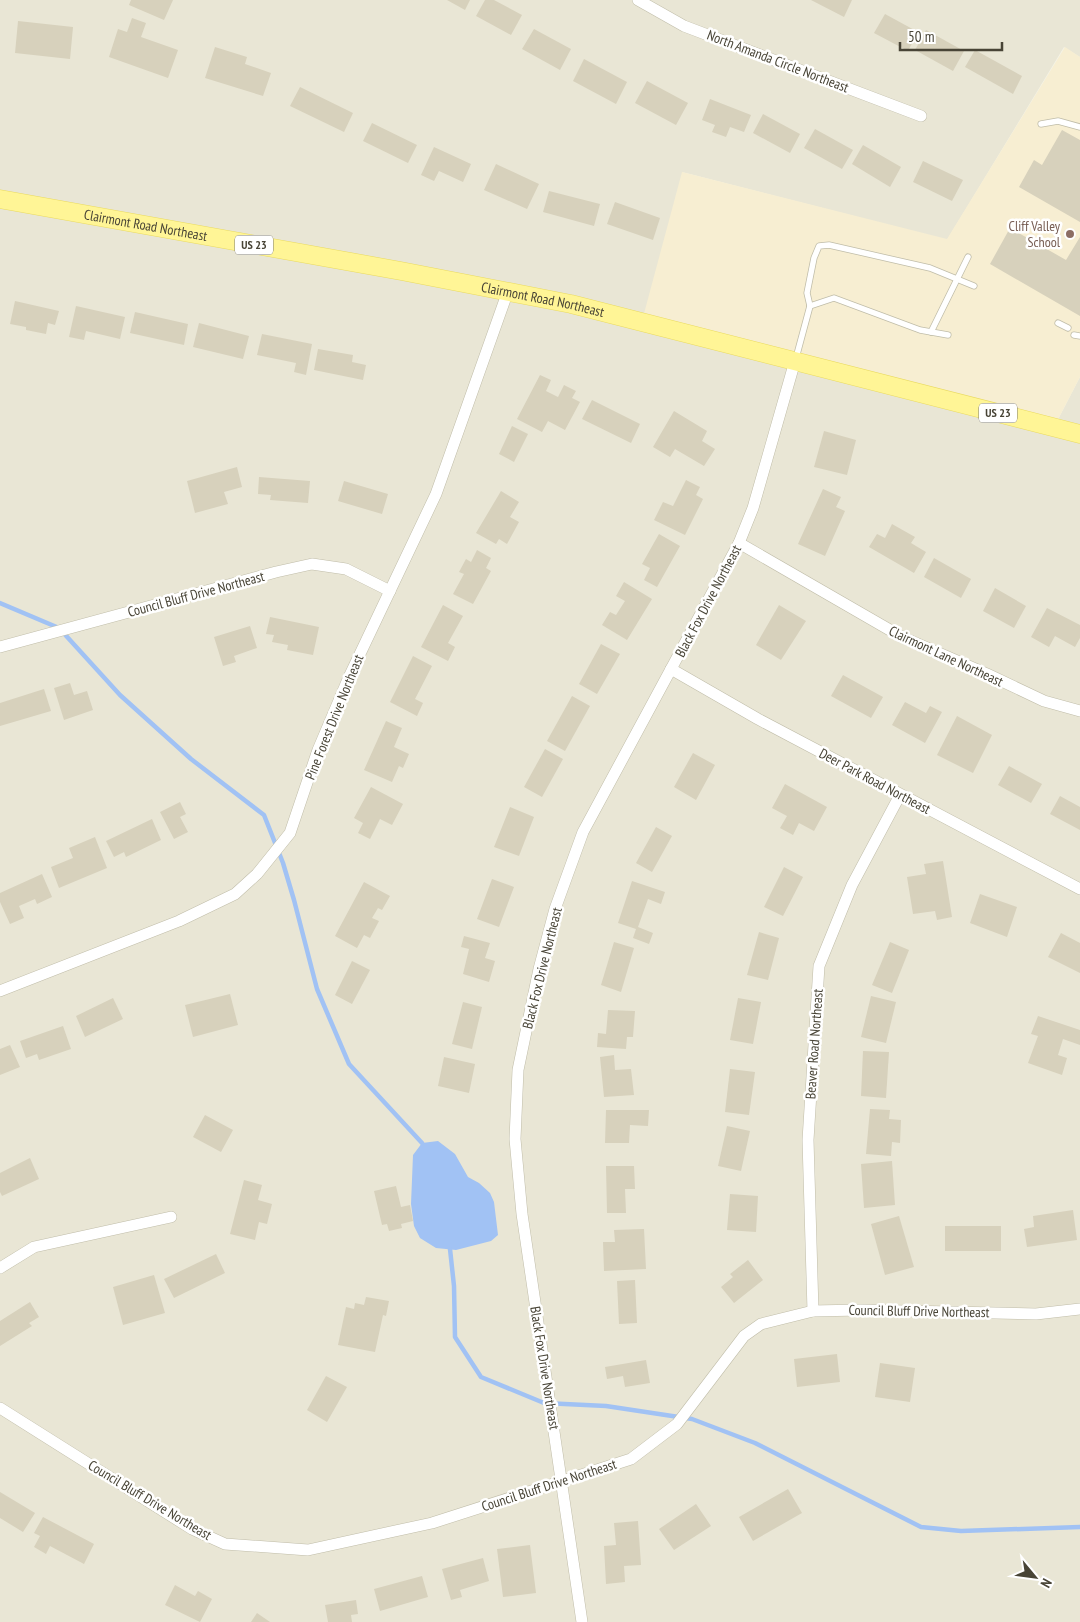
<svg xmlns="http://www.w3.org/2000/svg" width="1080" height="1622" viewBox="0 0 1080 1622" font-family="'PT Sans Narrow',sans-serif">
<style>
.residential{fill:#e9e6d5}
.commercial{fill:#f7eed2}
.water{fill:#a1c2f4}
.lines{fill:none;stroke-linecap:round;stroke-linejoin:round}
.stream{stroke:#a1c2f4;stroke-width:4.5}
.building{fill:#d7d1bc}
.service-casing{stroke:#c0bda9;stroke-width:7}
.minor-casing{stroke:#c0bda9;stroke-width:12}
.primary-casing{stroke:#e9da61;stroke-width:19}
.service{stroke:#fff;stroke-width:5.5}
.minor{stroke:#fff;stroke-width:11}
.primary{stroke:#fff596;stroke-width:18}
.education-dot{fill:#8d6e63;stroke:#fff;stroke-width:2}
.labels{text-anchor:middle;stroke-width:5;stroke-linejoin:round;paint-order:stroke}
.shield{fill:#fff;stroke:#7f7c72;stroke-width:1}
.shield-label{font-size:12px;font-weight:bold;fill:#484436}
.street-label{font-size:14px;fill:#484436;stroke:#fff}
.education-label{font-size:14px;fill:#785e54;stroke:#fff;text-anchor:end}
</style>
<rect width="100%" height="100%" fill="#f4f3e7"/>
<path class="residential" d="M0,0H1080V57L1064,47L947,240L682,172L1052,431L1080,377V1622H0Z"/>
<path class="commercial" d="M1065,47L1080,57V377L1052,431L642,321L682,172L947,239Z"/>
<path class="water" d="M438,1141L455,1154L468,1177L479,1183L490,1193L494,1202L498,1235L491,1241L456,1250L436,1248L420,1238L414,1226L411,1204L413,1155L422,1143Z"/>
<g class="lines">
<g class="stream">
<path d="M0,603L59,628L120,695L191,759L264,815L283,863L294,900L317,989L349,1064L422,1143"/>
<path d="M450,1249L454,1286L455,1337L481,1377L544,1403L606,1406L692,1419L755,1443L921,1527L961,1531L1080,1527"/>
</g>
</g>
<g class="building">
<path d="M131,0H173L164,20L129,5Z"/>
<path d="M447,0H470L465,10Z"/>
<path d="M485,0H494L522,15L511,35L476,16Z"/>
<path d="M811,0H852L844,17Z"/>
<path d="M885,14L918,32L908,51L874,33Z"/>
<path d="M132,18L146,23L141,37L178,50L168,78L109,57L118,29L127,32Z"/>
<path d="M18,21L73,27L70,59L15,53Z"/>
<path d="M534,29L571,49L560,70L522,49Z"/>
<path d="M926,30L964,51L953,71L915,50Z"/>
<path d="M215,47L247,57L245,64L271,73L263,96L205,78Z"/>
<path d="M975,50L1022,76L1013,94L965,67Z"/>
<path d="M584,59L627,82L616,104L573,81Z"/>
<path d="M647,81L688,103L676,125L635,103Z"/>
<path d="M300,87L353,113L344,132L290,106Z"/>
<path d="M710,99L751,115L744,132L730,127L726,137L712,132L715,125L702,120Z"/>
<path d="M763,114L800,134L790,153L753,133Z"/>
<path d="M372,123L417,145L408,163L363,141Z"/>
<path d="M815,129L853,150L842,169L804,148Z"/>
<path d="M1062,130L1080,140V222L1019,187L1034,160L1042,165Z"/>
<path d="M863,145L901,167L890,187L852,164Z"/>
<path d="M434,147L471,164L463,182L439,171L434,181L421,175Z"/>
<path d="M923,161L963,180L952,201L913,182Z"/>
<path d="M496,164L539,184L527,209L484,190Z"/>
<path d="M549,191L600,204L594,226L543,212Z"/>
<path d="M615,202L660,218L653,240L607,224Z"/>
<path d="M1010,228L1066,260L1080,237V316L990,264Z"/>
<path d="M15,301L59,311L55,325L48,323L46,334L26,330V327L10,324Z"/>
<path d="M76,306L125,317L120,339L86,331L84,340L69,337Z"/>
<path d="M135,312L188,324L184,345L130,333Z"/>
<path d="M199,323L249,336L243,359L193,347Z"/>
<path d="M262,334L312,344L306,375L294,372L296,363L257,355Z"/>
<path d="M318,349L353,355L352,362L366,365L363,380L314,370Z"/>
<path d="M540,375L551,380L546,391L558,397L564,385L576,391L572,398L580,402L565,430L548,421L542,432L517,419Z"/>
<path d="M592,400L640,424L631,443L582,419Z"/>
<path d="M674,411L707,431L702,441L715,449L704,466L675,449L670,457L653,447Z"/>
<path d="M512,426L528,434L514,462L499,454Z"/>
<path d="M824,431L856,440L847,475L814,467Z"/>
<path d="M237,467L242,487L224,492L228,504L195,513L187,481Z"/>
<path d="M259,477L310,481L308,503L270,500L271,495L258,494Z"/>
<path d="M686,480L700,487L696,495L703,499L685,535L654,520L663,502L673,506Z"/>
<path d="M344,481L388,494L382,514L338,501Z"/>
<path d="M823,489L841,497L836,507L845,511L825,556L798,544Z"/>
<path d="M501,491L519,502L510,517L519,522L507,544L499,539L496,544L476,533Z"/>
<path d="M892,524L915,537L911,543L926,552L914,573L869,547L877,534L885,538Z"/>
<path d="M659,534L680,546L657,587L644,580L650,568L642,564Z"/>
<path d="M477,550L491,558L486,568L491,571L473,604L453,594L464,574L459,572L466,559L471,562Z"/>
<path d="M934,558L971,579L961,598L924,577Z"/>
<path d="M624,582L652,599L627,640L602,625L610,612L616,615L625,601L616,596Z"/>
<path d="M995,588L1026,606L1014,628L983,611Z"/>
<path d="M443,605L463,616L448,643L455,647L448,661L421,647Z"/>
<path d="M779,605L806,621L781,660L756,645Z"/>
<path d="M1047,608L1080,625V638L1075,647L1055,636L1049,647L1031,637Z"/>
<path d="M270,617L319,627L313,655L287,650L288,645L272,642L274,635L266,634Z"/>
<path d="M250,626L257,648L234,656L236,662L223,666L214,637Z"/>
<path d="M601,644L620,654L597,694L579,684Z"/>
<path d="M413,656L432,666L415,699L423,703L417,716L390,702Z"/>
<path d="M843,675L883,697L871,718L831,696Z"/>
<path d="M70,683L74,695L87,691L93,710L64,720L54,688Z"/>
<path d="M44,689L51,711L0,726V703Z"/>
<path d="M572,696L590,706L565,751L547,741Z"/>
<path d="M905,702L926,713L930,706L942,712L925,743L892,725Z"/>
<path d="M957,716L992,735L973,773L937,755Z"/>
<path d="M386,721L402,728L394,747L409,754L403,768L399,766L392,782L364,770Z"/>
<path d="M545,749L563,759L542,797L524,787Z"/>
<path d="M693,753L715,765L696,800L674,787Z"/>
<path d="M1009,766L1042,784L1031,803L998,785Z"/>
<path d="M785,784L827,807L814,831L799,823L793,835L780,828L787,816L772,808Z"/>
<path d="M371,787L403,804L392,825L380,819L370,839L358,833L363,823L354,818Z"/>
<path d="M1060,796L1080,807V830L1050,814Z"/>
<path d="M180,802L186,814L180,817L188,832L174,839L160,812Z"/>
<path d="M510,807L534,817L519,856L494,847Z"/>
<path d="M152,819L161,840L126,857L124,852L114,857L106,841Z"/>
<path d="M656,827L672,836L652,872L636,863Z"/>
<path d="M95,837L107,868L59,888L51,867L73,858L69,848Z"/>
<path d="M943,861L952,917L937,920L935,911L913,914L907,877L926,874L924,864Z"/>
<path d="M784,867L803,877L783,916L764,907Z"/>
<path d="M42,874L52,897L37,904L35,899L19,906L24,918L10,924L0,902V893Z"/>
<path d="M492,879L514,887L499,927L477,919Z"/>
<path d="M632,881L665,892L661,904L648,899L638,927L653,933L649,944L633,938L636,929L618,923Z"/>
<path d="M364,882L390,896L382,910L378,908L372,918L379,921L370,938L364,935L357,948L335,936Z"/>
<path d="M980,894L1017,907L1007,937L970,923Z"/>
<path d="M759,932L779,938L768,980L747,975Z"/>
<path d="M1061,933L1080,943V973L1048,957Z"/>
<path d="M464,936L490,943L485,958L495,961L489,982L463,974L469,949L461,947Z"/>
<path d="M614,942L634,948L621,992L601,985Z"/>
<path d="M890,942L909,950L892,993L872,985Z"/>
<path d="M352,961L370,970L352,1004L335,995Z"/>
<path d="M230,994L238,1025L193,1037L185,1005Z"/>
<path d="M871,996L896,1002L886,1043L861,1037Z"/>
<path d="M113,998L123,1019L85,1037L76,1016Z"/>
<path d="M738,998L761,1002L753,1044L730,1040Z"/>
<path d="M463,1002L482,1007L472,1049L452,1044Z"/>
<path d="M608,1010L635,1011L633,1037H627L626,1049L597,1047L598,1033L606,1034Z"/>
<path d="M1038,1016L1080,1030V1045L1063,1039L1058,1055L1067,1058L1062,1075L1028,1063L1038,1036L1031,1034Z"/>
<path d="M63,1026L71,1049L39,1060L37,1054L26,1058L20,1041Z"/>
<path d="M10,1045L20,1067L0,1075V1049Z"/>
<path d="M863,1051L889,1052L886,1098L861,1096Z"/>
<path d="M614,1055L615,1070L631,1069L634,1095L604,1097L600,1057Z"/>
<path d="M444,1057L475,1064L469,1093L438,1086Z"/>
<path d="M730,1069L755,1072L749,1115L725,1112Z"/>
<path d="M870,1109L890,1110L889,1119L901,1120L900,1143L892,1142L891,1156L866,1154Z"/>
<path d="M606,1110H649L648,1126L630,1125L629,1143H605Z"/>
<path d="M205,1115L233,1130L221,1152L193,1137Z"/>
<path d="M727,1126L750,1131L741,1171L718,1166Z"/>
<path d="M30,1158L39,1179L2,1196L0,1192V1173Z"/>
<path d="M892,1161L895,1205L864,1208L861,1164Z"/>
<path d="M606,1166H634L635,1189H625L626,1213H607Z"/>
<path d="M244,1180L262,1185L258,1200L272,1204L267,1224L259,1222L255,1240L230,1234Z"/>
<path d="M396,1186L401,1207L410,1205L413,1221L401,1224L402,1228L389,1231L387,1224L382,1225L374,1191Z"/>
<path d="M730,1194L758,1196L756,1232L727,1230Z"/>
<path d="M1073,1210L1077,1240L1027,1247L1024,1229L1034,1227L1033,1216Z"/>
<path d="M899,1216L914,1267L885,1275L871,1224Z"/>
<rect x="945" y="1226" width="56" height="25"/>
<path d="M644,1229L646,1269L604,1271L603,1242H615L614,1230Z"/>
<path d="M216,1254L225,1273L174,1298L164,1279Z"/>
<path d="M748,1260L763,1280L734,1303L721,1287L733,1277L730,1274Z"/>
<path d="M154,1275L165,1313L123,1325L113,1287Z"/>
<path d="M635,1280L637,1323L619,1324L617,1281Z"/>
<path d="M366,1297L389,1301L386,1316L383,1315L375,1352L338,1345L346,1307L354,1309L355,1303L364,1305Z"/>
<path d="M30,1302L39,1317L29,1323L32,1326L0,1346V1321Z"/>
<path d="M837,1354L840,1382L797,1387L794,1359Z"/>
<path d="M646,1360L650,1383L625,1387L623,1376L607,1379L605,1367Z"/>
<path d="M880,1363L915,1368L910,1402L875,1397Z"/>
<path d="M326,1376L347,1387L327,1422L307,1410Z"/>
<path d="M788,1489L802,1513L753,1541L739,1517Z"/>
<path d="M0,1492L35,1513L23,1532L0,1518Z"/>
<path d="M696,1504L711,1526L674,1550L659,1529Z"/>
<path d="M43,1517L94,1544L84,1564L50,1546L46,1554L34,1547L40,1536L34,1533Z"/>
<path d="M638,1521L641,1565L624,1566L625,1582L606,1584L604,1546L616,1545L614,1523Z"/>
<path d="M530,1545L536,1593L503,1597L497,1549Z"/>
<path d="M483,1558L489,1581L460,1590L462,1597L451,1600L442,1569Z"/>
<path d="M422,1576L428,1597L380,1611L374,1589Z"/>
<path d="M175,1585L195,1596L198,1591L212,1599L200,1622L165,1605Z"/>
<path d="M356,1600L358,1614L351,1615L352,1622H328L325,1605Z"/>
<path d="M257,1613L270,1622H251Z"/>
</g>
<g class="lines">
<g class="service-casing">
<g id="service">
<path d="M1041,124L1058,121L1080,127"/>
<path d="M810,306L834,298L920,330L948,335"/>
<path d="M1058,323L1068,328"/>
<path d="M931,332L968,257"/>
<path d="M1074,335L1080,336"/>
<path d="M796,358L810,306L807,293L814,258L819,246L829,245L930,268L974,286"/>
</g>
</g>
<g class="minor-casing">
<g id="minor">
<path d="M638,0L684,26L921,116"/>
<path d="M739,543L902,637L987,674L1044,701L1080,711"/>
<path d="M0,647L276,572L312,564L346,569L390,591"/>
<path d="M671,669L758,719L1080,889"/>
<path d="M0,991L179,921L235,894L257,874L290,833L318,750L349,677L436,494L508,291"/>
<path d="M0,1268L34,1247L171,1217"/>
<path d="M813,1311L808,1140L819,966L852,885L900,795"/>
<path d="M0,1408L192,1529L225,1544L308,1550L432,1523L631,1459L677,1424L744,1336L761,1324L813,1311L860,1310L1036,1314L1080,1309"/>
<path d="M582,1622L522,1214L515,1139L518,1070L539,969L555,909L583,832L739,543L753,508L795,361"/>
</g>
</g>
<g class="primary-casing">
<g id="primary">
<path id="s1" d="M0,199L401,271L571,304L1080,434"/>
</g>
</g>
<use href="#service" class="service"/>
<use href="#minor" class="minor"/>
<use href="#primary" class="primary"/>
</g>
<circle class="education-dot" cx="1070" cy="234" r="5"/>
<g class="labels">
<g class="shield">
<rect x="235" y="235.5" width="38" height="19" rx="4"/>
<rect x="979" y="403.5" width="38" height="19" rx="4"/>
</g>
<g class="shield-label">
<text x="254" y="249">US 23</text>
<text x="998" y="417">US 23</text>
</g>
<g class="street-label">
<text transform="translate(778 61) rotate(21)" y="5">North Amanda Circle Northeast</text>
<text dy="5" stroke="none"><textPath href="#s1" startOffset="148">Clairmont Road Northeast</textPath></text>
<text dy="5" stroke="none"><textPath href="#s1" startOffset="552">Clairmont Road Northeast</textPath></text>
<text transform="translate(196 594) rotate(-15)" y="5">Council Bluff Drive Northeast</text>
<text transform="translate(708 601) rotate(-62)" y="5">Black Fox Drive Northeast</text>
<text transform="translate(946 656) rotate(25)" y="5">Clairmont Lane Northeast</text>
<text transform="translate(334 717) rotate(-68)" y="5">Pine Forest Drive Northeast</text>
<text transform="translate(875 781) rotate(28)" y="5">Deer Park Road Northeast</text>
<text transform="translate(542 968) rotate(-76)" y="5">Black Fox Drive Northeast</text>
<text transform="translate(814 1044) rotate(-86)" y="5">Beaver Road Northeast</text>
<text transform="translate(919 1311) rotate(1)" y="5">Council Bluff Drive Northeast</text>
<text transform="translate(545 1368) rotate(81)" y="5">Black Fox Drive Northeast</text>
<text transform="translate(549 1485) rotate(-18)" y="5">Council Bluff Drive Northeast</text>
<text transform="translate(150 1500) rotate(31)" y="5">Council Bluff Drive Northeast</text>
</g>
<g class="education-label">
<text x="1060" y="231">Cliff Valley<tspan x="1060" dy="16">School</tspan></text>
</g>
</g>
<g transform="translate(1035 1577) rotate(119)" stroke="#ffffff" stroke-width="4" paint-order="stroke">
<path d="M0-4L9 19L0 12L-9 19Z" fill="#484436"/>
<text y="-8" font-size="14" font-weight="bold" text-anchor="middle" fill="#484436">N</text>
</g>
<path d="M900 42v8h102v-8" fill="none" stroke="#484436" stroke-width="2.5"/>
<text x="908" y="42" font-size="15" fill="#484436" stroke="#ffffff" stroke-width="4" paint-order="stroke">50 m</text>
</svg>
